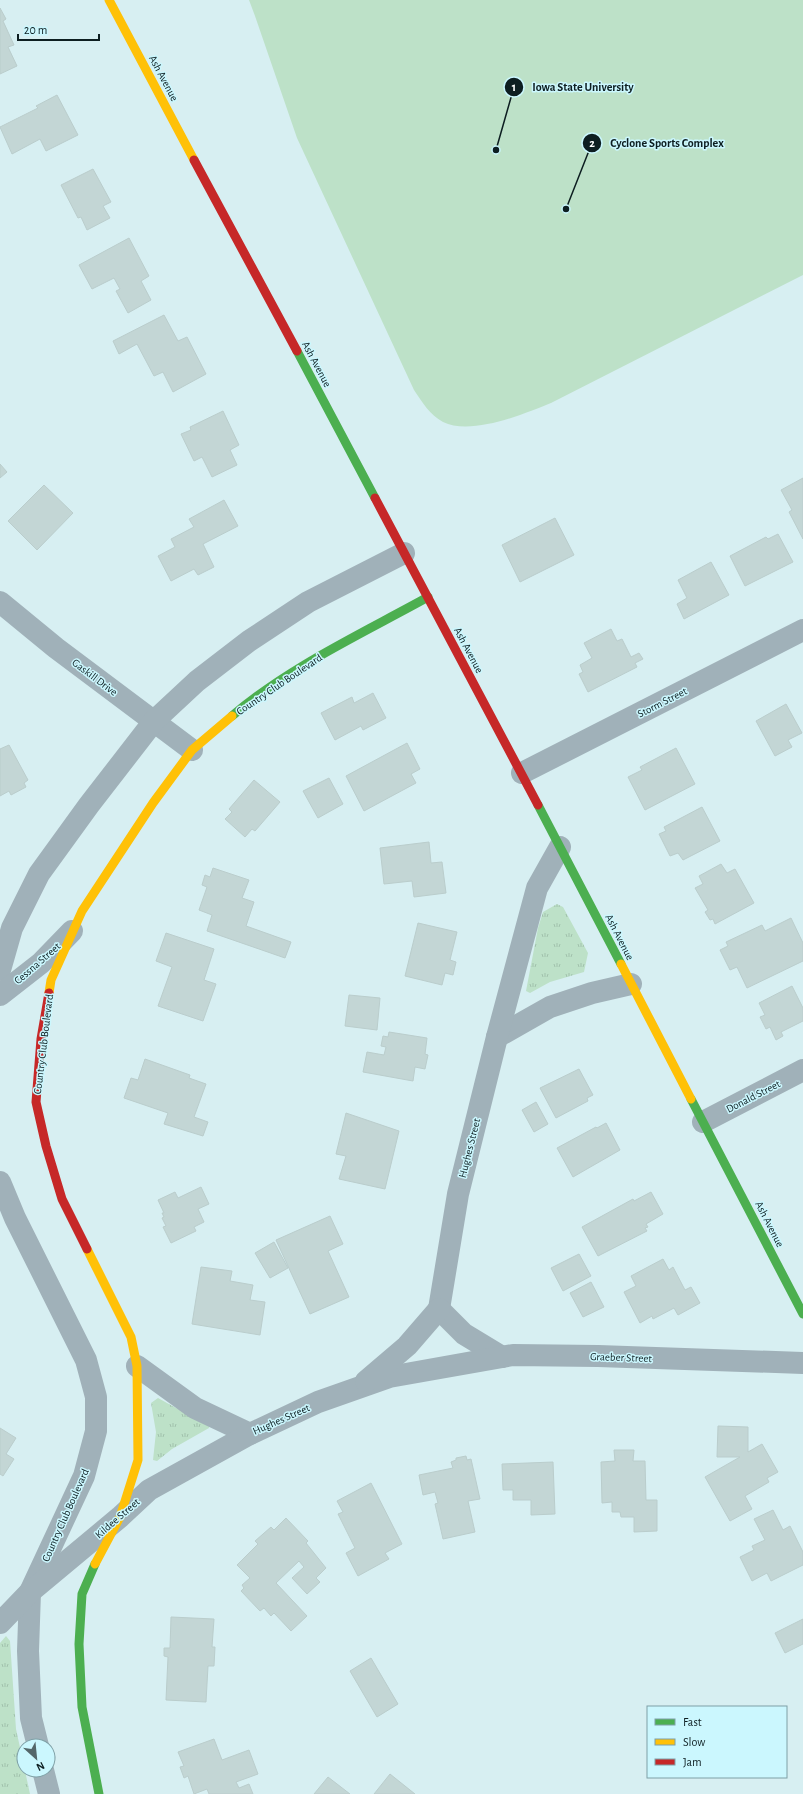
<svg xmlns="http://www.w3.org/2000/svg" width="803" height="1794" viewBox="0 0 803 1794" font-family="'Alegreya Sans',sans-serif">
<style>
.grass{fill:url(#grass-tufts)}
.pitch{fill:#bde1c8}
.building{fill:#c3d6d5;stroke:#bacdcc}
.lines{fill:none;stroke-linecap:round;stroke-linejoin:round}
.street{stroke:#a0b1b9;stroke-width:22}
.fast{stroke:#4caf50;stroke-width:9}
.slow{stroke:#ffc107;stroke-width:9}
.jam{stroke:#c62828;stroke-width:9}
.labels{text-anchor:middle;stroke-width:3;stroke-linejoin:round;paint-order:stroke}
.street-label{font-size:11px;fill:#0d1e21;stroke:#cbf7fe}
.leader{fill:none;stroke:#0d1e21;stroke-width:1.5}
.callout-dot{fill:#0d1e21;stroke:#cbf7fe;stroke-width:1.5}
.mark-label{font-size:12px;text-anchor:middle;font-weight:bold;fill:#fff}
.callout-label{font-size:12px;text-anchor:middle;font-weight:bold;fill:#0d1e21;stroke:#cbf7fe;stroke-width:3;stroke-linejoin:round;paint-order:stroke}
</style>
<defs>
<pattern id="grass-tufts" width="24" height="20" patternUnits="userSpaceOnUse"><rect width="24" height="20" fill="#bde1c8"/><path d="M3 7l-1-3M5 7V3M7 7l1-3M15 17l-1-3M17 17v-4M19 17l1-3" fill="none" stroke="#a1c1ac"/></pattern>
</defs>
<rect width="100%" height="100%" fill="#d7eff2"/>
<g class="grass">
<path d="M557,904L563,907L588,953L584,972L550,982L530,993L526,991L538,928L543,912Z"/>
<path d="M158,1398L176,1408L210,1422L209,1428L172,1449L157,1461L153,1460L156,1432L151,1403Z"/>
<path d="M6,1636L10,1641L16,1729L30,1794H0V1643Z"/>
</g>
<path class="pitch" d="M249,0H803V275L551,403C524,414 471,436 443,422C430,415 422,402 414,390L297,138L255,16Z"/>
<g class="building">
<path d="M0,8L6,19L3,21L14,45L8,47L17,66L0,74Z"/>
<path d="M57,95L78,135L46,151L40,139L12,154L0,127L38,108L36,106Z"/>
<path d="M93,169L111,202L103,206L110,218L87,230L81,217L78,218L61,185Z"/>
<path d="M129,238L149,276L141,281L151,300L128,313L116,291L120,289L114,278L92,289L79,265Z"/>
<path d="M164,315L178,341L187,337L206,374L173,392L163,372L154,376L137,344L119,354L113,341Z"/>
<path d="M223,411L239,445L230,450L237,465L212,477L202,457L194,461L181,434L191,430L190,427Z"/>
<path d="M0,464L7,472L0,478Z"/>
<path d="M803,478V539L789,512L792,510L781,490Z"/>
<path d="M44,485L73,513L37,550L8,521Z"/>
<path d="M224,500L238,526L203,544L214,567L198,575L194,569L171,581L158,556L175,547L171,539L194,527L189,519Z"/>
<path d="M555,518L574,555L520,582L502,545Z"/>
<path d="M778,534L793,562L745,586L730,556L766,537L768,539Z"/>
<path d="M711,562L729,595L684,619L677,604L687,598L678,580Z"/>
<path d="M611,629L617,641L622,639L631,657L639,653L643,659L635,663L637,667L588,692L579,674L583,672L580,665L592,658L584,643Z"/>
<path d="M373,693L386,718L363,730L361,726L335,740L321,713L352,697L354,703Z"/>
<path d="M786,704L802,733L788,740L792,747L775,756L756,721Z"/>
<path d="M407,743L420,769L411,774L416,783L364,811L346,776Z"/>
<path d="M9,745L28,780L24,783L26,787L11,795L9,791L0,796V749Z"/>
<path d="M676,748L695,784L645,810L628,777L642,770L640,767Z"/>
<path d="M329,778L343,804L318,818L303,791Z"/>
<path d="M254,780L280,802L255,831L252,829L245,837L225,819L232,812L229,809Z"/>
<path d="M702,807L720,841L683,860L678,853L670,856L659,834L666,831L664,827Z"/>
<path d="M429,842L431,863L442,862L446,893L414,897L412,881L384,884L380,848Z"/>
<path d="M721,864L727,873L735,869L754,903L715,924L713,919L710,920L705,912L708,910L695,888L703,884L699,876Z"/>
<path d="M213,868L249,880L242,898L254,902L246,926L291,942L285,958L207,931L212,915L199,910L207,887L202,885L205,875L210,877Z"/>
<path d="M791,918L803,943V961L747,988L737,967L730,970L720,950L728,946L726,942L762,925L765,931Z"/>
<path d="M418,923L457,932L450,960L456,962L453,975L445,973L442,985L405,976Z"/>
<path d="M166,933L214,949L204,980L216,984L203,1021L158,1006L172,967L156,961Z"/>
<path d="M792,986L803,1008V1021L781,1032L783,1036L776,1040L770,1027L766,1029L760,1017L765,1015L759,1003Z"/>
<path d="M349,995L380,998L377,1030L345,1026Z"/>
<path d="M389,1032L427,1038L425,1054L428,1055L425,1069L415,1067L413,1081L363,1072L367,1052L384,1055L386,1047L381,1046L383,1036L388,1037Z"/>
<path d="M145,1059L190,1075L189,1078L206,1084L194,1117L208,1122L203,1136L164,1124L168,1113L124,1098L131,1078L138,1080Z"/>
<path d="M579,1069L593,1095L587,1098L588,1101L556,1118L540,1088Z"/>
<path d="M536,1102L548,1124L534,1132L522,1110Z"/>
<path d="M346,1113L399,1131L385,1189L339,1179L346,1156L336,1154Z"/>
<path d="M606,1123L620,1150L573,1177L557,1148L596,1127L597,1128Z"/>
<path d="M201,1187L209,1204L198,1209L204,1222L194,1227L196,1231L171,1243L163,1227L166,1226L162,1218L164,1217L162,1213H164L158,1200L175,1192L178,1198Z"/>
<path d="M651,1192L663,1214L646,1224L648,1227L645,1228L647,1231L598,1256L582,1227L633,1199L634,1201Z"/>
<path d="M330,1216L343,1244L328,1251L349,1297L310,1314L276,1240Z"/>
<path d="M274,1242L288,1268L270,1278L255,1253Z"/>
<path d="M579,1254L591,1276L563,1291L551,1268Z"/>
<path d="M663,1259L669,1270L673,1267L685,1290L691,1287L700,1303L678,1315L674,1308L653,1319L652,1316L640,1323L624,1292L636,1286L631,1276Z"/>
<path d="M201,1267L232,1271L230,1281L253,1285L250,1300L265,1302L260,1335L192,1324Z"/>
<path d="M591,1282L604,1307L583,1317L570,1293Z"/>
<path d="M718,1426L748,1427V1452L762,1444L778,1472L767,1478L769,1482L745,1496L752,1509L730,1521L705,1477L740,1457H717Z"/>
<path d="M0,1428L16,1438L6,1454L14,1459L3,1476L0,1474Z"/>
<path d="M614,1450H634L633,1461H645L646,1500H657V1531L634,1532V1517H621L620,1512H612V1502L602,1503L601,1462L615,1461Z"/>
<path d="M466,1456L467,1460L471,1459L480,1499L468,1501L475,1532L443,1539L435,1504L438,1503L435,1492L423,1495L419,1475L453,1468L451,1462L456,1460V1458Z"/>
<path d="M553,1462L555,1514L531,1515V1500H513V1490H503L502,1464Z"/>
<path d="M371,1483L402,1544L385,1553L389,1559L358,1576L346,1553L355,1548L338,1514L343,1512L337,1501Z"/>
<path d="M773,1510L783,1530L790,1526L803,1552V1565L771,1581L767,1573L752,1581L740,1557L754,1550L752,1546L765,1540L754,1519Z"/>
<path d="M286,1518L308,1541L306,1543L326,1568L316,1578L320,1582L307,1594L292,1578L304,1567L299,1561L276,1583L307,1616L291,1631L274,1613L271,1616L264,1608L260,1611L241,1591L244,1588L242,1585L250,1578L237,1565L258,1544L255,1541L271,1527L274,1530Z"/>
<path d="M171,1617L214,1619L212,1647H215L214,1666H208L206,1702L166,1700L168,1657L164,1656V1648H170Z"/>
<path d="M803,1619V1644L785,1653L775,1633Z"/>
<path d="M371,1658L398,1704L377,1717L350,1671Z"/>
<path d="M214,1739L222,1760L249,1750L258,1774L236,1782L239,1788L249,1784L253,1794H209L207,1789L194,1794L188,1776L184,1778L180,1767L184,1766L178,1752Z"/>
<path d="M390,1774L415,1794H374Z"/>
<path d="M328,1777L350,1794H314Z"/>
</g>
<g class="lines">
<g class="street">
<path d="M0,602L56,648L192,750"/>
<path d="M522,773L803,630"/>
<path d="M0,970L12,928L39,874L89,805L154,721L197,681L249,641L308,602L404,553"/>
<path d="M0,995L41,963L72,931"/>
<path d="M497,1037L550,1007L592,993L631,984"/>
<path d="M703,1122L803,1070"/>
<path d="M0,1182L15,1218L86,1360L96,1397V1431L84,1476L30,1592L28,1651L31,1718L38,1746"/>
<path d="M439,1309L458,1194L497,1037L537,888L560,847"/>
<path d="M439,1309L464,1334L502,1357"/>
<path d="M137,1366L195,1408L250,1434L318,1402L389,1377L513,1355L598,1356L803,1363"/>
<path d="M366,1381L407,1346L439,1309"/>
<path d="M0,1623L30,1592L120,1517L149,1490L250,1434"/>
<path d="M43,1770L49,1794"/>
</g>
<g class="fast">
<path d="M297,351L375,498"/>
<path d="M232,716C289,667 363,633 428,597"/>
<path d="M538,805L621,964"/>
<path d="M691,1099L803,1314"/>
<path d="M95,1564L82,1594L79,1644L82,1707L99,1794"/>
</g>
<g class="slow">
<path d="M109,0L194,160"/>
<path d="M621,964L691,1099"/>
<path d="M49,993L51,980L82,911L153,803L192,750L232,716"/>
<path d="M87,1249L131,1337L137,1366L138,1460L120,1517L95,1564"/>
</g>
<g class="jam">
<path d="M194,160L297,351"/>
<path d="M375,498L538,805"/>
<path d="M49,993L41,1039L36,1102L46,1146L62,1199L87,1249"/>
</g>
</g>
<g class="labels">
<g class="street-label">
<text transform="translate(164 78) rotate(62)" y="4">Ash Avenue</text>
<text transform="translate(317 364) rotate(62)" y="4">Ash Avenue</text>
<text transform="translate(469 650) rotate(62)" y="4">Ash Avenue</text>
<text transform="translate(95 677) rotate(37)" y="4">Gaskill Drive</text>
<text transform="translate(279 684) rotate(-34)" y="4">Country Club Boulevard</text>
<text transform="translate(662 702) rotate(-27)" y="4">Storm Street</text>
<text transform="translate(620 937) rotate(63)" y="4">Ash Avenue</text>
<text transform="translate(37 963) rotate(-41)" y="4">Cessna Street</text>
<text transform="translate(43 1044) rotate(-83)" y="4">Country Club Boulevard</text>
<text transform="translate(753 1096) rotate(-27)" y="4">Donald Street</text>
<text transform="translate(469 1148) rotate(-76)" y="4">Hughes Street</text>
<text transform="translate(770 1224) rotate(63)" y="4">Ash Avenue</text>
<text transform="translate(621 1357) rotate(2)" y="4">Graeber Street</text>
<text transform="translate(281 1419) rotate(-24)" y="4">Hughes Street</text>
<text transform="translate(65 1515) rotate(-66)" y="4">Country Club Boulevard</text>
<text transform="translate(117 1518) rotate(-41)" y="4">Kildee Street</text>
</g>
</g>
<path class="leader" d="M496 150L514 87M566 209L592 143"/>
<g class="callout-dot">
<circle cx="496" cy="150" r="4"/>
<circle cx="566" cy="209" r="4"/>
<circle cx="514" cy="87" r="10"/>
<circle cx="592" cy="143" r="10"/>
</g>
<g class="mark-label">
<text x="514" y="91">1</text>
<text x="592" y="147">2</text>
</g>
<g class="callout-label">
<text x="583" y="91">Iowa State University</text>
<text x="667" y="147">Cyclone Sports Complex</text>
</g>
<rect x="647" y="1706" width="140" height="72" fill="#cbf7fe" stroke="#7fa0a6"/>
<rect x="655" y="1719" width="20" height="6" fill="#4caf50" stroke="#7fa0a6"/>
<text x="683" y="1726" font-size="12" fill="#0d1e21">Fast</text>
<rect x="655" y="1739" width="20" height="6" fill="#ffc107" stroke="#7fa0a6"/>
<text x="683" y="1746" font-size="12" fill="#0d1e21">Slow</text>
<rect x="655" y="1759" width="20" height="6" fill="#c62828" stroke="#7fa0a6"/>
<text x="683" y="1766" font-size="12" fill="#0d1e21">Jam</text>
<g transform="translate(36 1758) rotate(153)"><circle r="19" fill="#cbf7fe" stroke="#7fa0a6"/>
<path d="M0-3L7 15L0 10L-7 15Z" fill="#54676a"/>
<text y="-6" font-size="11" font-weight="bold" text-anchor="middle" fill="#0d1e21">N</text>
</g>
<path d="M18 34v6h81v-6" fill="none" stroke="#0d1e21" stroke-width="2"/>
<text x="24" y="34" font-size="12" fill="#0d1e21" stroke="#cbf7fe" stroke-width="3" paint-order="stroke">20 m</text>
</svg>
